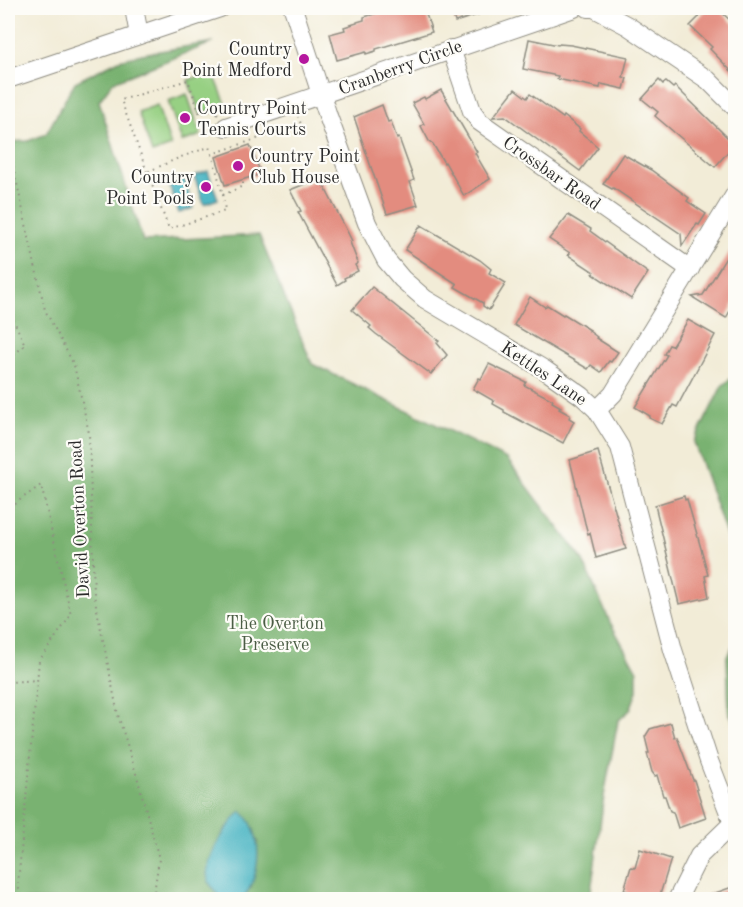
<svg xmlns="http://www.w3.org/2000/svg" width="743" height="907" viewBox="0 0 743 907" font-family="'Old Standard TT',serif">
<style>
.green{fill:#97d083;stroke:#617e57;stroke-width:1.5}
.forest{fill:#79b271;stroke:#526e4e;stroke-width:1.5;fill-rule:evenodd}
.water{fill:#46b4c2;stroke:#387076;stroke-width:1.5}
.building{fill:#e38c7f}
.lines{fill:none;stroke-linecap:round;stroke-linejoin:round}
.minor-casing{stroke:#8e8c81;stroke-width:20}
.path{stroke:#8e8c81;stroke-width:2;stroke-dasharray:1.5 4.5;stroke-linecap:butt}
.minor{stroke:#fff;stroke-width:18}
.poi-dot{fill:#b5179e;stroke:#fdfcf7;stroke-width:2}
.labels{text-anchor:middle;stroke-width:4.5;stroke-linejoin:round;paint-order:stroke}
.poi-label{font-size:18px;fill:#2b2b2b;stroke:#fdfcf7;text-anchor:end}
.street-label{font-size:18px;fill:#2b2b2b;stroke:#fdfcf7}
.park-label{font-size:18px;fill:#4b5d45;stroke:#fdfcf7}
</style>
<rect width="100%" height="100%" fill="#fdfcf7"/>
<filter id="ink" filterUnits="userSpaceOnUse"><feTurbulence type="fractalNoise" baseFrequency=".0167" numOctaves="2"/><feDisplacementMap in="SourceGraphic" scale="12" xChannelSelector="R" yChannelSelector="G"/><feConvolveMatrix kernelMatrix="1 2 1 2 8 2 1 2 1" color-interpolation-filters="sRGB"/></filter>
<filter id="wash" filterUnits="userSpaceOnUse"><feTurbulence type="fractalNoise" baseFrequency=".008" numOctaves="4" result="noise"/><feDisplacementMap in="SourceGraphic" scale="24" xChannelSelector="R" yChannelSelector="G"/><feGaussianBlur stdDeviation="1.35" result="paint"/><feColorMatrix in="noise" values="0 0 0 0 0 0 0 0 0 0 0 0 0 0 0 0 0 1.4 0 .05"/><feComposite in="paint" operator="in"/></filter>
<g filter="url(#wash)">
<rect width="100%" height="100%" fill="#f2ecd7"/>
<g class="green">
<path d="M213,72L226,104L200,114L188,80Z"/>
<path d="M187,94L201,135L182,142L168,101Z"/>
<path d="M157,105L171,146L152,153L138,112Z"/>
</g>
<g class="forest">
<path d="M214,42L113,82L99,101L143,241L259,235L312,364L507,459L582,559L610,622L637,671V691L630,710L618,721L604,796L590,899L8,900V142L28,141L46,134L75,82L119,60L142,54ZM226,828L258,841L251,888L207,874L216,847Z"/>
<path d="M735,375V560L694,442L722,386Z"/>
<path d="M735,643V724L729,712L727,656Z"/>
</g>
<g class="water">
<path d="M208,171L218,199L204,204L194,176Z"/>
<path d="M184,179L193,208L179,213L169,185Z"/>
<path d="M241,811C264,829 262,877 243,898L220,897C214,891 207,883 207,873C209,852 227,826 241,811Z"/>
</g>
<g id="blocks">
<g class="building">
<path d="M394,8H424L432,32L376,49V51L366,54V52L337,60L330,34L345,30L344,27L357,23V22L364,20V17Z"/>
<path d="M451,8H492L493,10L455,22Z"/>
<path d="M708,8H717L735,25V75L710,49L712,47L690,26Z"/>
<path d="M529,39L558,45L559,44L571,45L628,57L623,77L627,78L624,89L601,84L600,88L557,79L558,76L523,69Z"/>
<path d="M659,80L663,84L666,82L673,88L675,86L730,140L728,144L732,147L715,167L655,116L658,112L642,99Z"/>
<path d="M515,89L527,98L530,94L563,118L564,116L580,129L579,131L598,147L580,171L505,116L493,117Z"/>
<path d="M441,90L477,152L475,153L490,179L464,196L445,162L444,163L433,144L429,141L421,126L424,124L412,103L424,97L425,99Z"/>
<path d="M382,105L388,122L391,121L397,139L399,138L414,180L410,182L418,205L387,214L354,117Z"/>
<path d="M250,145L261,174L225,185L216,157Z"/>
<path d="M623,154L651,170L689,198L687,201L706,214L699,225L697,224L682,246L681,234L613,188L612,189L603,184Z"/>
<path d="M320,178L352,241L350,242L358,263L355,265L358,271L344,278L345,280L337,285L298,212L301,211L290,190Z"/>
<path d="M568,215L591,229L590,231L648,273L631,299L593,274L594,272L568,255L570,253L549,239Z"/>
<path d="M421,225L480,260L491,269L489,273L506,283L489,310L483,306V303L455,287L457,284L405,250Z"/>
<path d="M735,243V302L726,318L692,297L703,295Z"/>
<path d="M372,287L439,341L437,343L447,355L431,374L376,334L369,328L371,326L352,310Z"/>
<path d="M530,297L545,307L547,305L563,315L564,314L590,330L589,331L597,337L596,338L618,352L611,362L609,361L601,372L591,365L588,369L514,325Z"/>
<path d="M688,320L715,335L677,407L673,405L662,424L649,418L650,416L635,407L667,355L664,354L669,345L672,346Z"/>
<path d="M489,364L526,382L524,385L553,400L552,402L561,407L559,409L570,415L569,418L574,421L563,443L504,412V410L493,404L494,401L473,389L479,378L481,379Z"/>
<path d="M598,451L626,549L596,558L590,533L588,534L585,523L570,460Z"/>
<path d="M684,496L685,500L687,499L702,552L708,575L705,576L709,597L679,604L655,505Z"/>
<path d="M671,723L675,738L677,737L693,780H694L706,818L678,828L673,812L670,811L665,796H663L657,775L655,776L652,772L647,753H649L645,737L650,729Z"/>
<path d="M640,849L671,859L659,898L655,896L654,900H624L627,891L624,890L631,867L635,868Z"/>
<path d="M735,886V900H701V898Z"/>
</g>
</g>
</g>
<g filter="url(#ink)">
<use href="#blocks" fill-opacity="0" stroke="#8e8c81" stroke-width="1.5"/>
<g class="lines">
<g class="minor-casing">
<g id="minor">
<path d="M134,8L139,35"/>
<path d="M293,8L328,116L367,223L386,260L402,279L425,299L545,370L582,396L597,410L620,447L673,650L709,761L736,831"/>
<path d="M588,8H594L628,26L708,80L736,108"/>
<path d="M451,49L472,111L480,122L690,269"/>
<path d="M8,79L220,8"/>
<path d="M226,127L574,8"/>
<path d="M597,410L613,394L736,193"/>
<path d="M677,900L699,856L732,824"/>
</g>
</g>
<g class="path">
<path d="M8,143L45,310L74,365L89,433L94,595L118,715L138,780L159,859L153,900"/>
<path d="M212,154L223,195L225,211L169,229L147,172L181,157L209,147L212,154L301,124L298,117"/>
<path d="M147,172L121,100L188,80L200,114L215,108L218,115"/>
<path d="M223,195L243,186V180"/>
<path d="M8,308L25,345L8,360"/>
<path d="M8,514L17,502L41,485L71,615L39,661L18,883L21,900"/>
<path d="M8,609L10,618L8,624"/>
<path d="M8,680L10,682L37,680"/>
</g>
<use href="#minor" class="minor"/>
</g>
</g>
<g class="poi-dot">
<circle cx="304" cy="59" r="6"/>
<circle cx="185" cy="118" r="6"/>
<circle cx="238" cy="166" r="6"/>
<circle cx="206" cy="187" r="6"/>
</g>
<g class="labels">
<g class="poi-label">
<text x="292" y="55">Country<tspan x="292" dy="21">Point Medford</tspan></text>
<text x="197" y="114" text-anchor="start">Country Point<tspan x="197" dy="21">Tennis Courts</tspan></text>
<text x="250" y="162" text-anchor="start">Country Point<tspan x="250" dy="21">Club House</tspan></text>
<text x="194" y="183">Country<tspan x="194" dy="21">Point Pools</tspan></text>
</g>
<g class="street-label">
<text transform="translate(400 67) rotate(-20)" y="6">Cranberry Circle</text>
<text transform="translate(552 173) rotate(35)" y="6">Crossbar Road</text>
<text transform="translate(544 373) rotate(34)" y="6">Kettles Lane</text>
<text transform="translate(79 519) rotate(-93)" y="6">David Overton Road</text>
</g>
<g class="park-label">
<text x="275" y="629">The Overton<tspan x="275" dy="21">Preserve</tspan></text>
</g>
</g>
<rect width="743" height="907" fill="none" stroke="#fdfcf7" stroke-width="30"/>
</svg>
